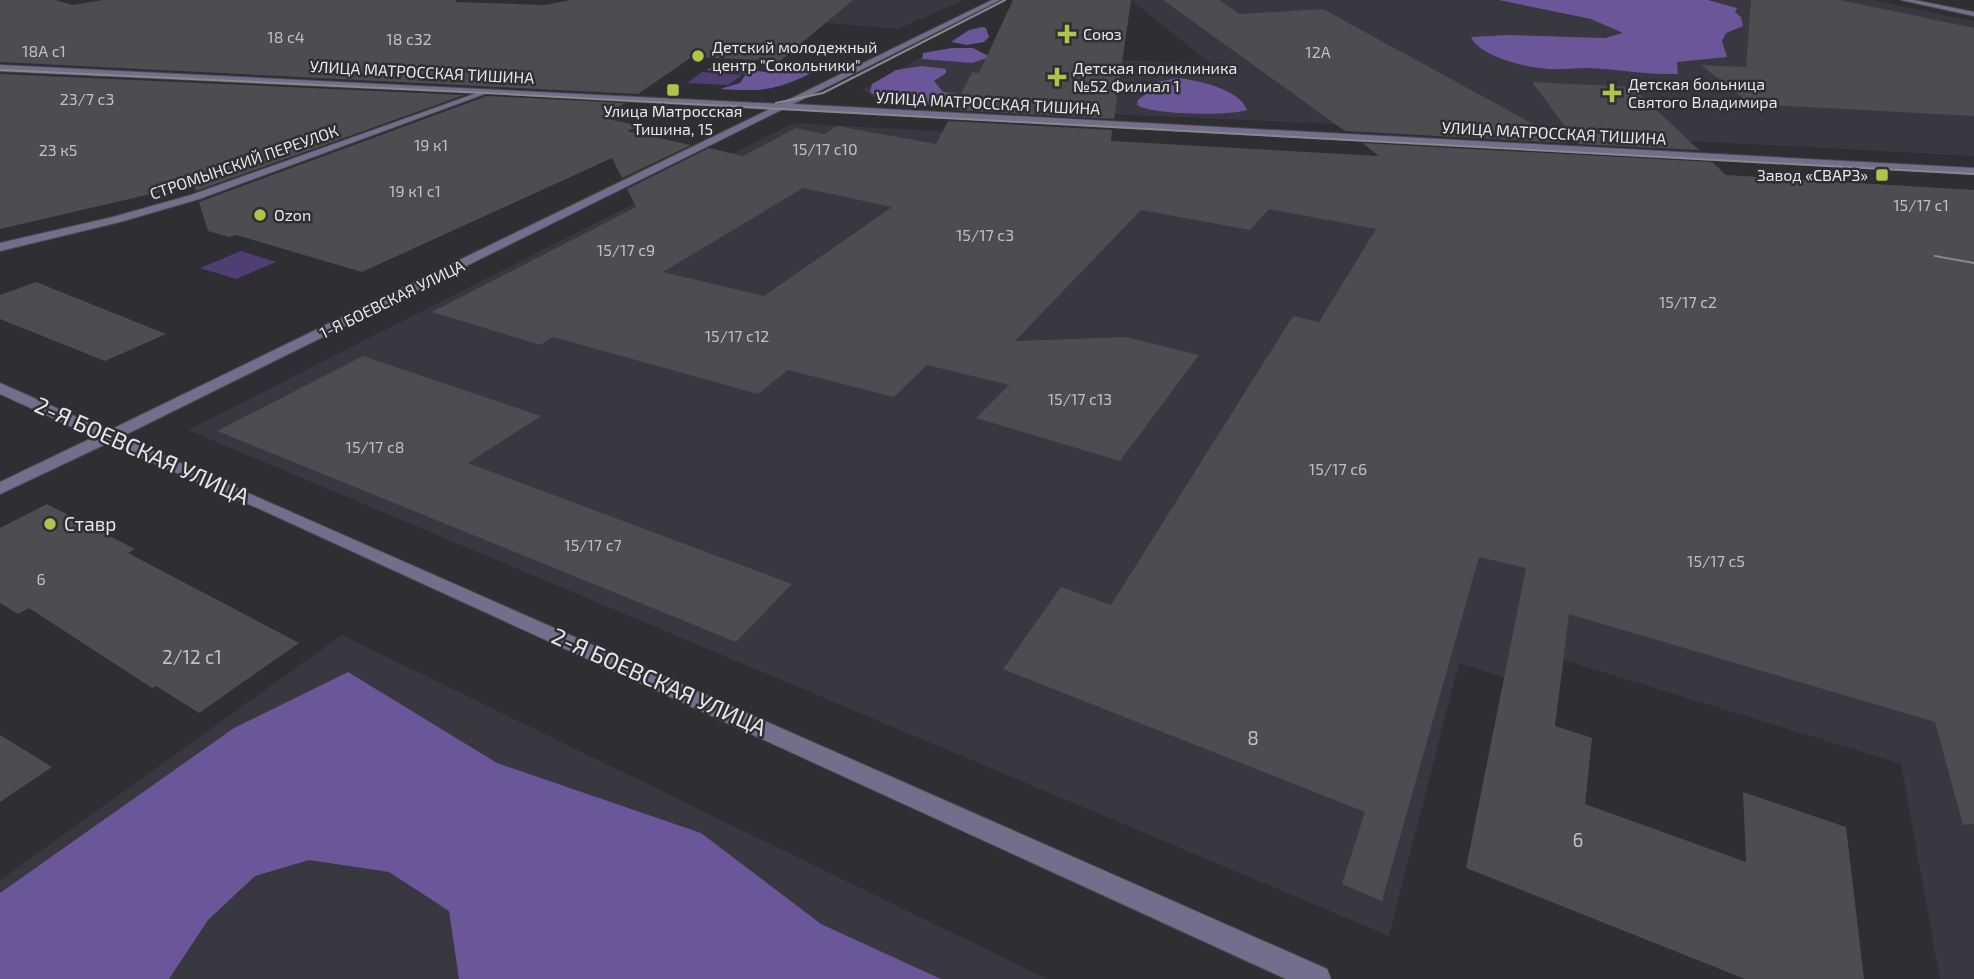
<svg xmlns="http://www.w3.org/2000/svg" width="1974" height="979" viewBox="0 0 1974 979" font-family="'Exo 2',sans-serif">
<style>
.built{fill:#39373f}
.green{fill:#4f3e74}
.forest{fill:#6b569a}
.building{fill:#4d4c50;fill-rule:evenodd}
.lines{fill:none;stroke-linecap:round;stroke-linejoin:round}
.minor-casing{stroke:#4c4b4f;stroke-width:2}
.minor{fill:#756d8c;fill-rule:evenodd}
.tram{stroke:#89888c;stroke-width:2}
.poi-dot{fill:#b2c34c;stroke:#2f2e32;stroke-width:2.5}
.labels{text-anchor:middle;stroke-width:5;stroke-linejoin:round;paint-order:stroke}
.far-poi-label{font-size:16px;fill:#e6e5e8;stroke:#2f2e32;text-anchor:start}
.number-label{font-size:16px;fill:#c0bfc2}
.far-street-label{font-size:16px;fill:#e6e5e8;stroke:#2f2e32}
.poi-label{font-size:19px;fill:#e6e5e8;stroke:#2f2e32;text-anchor:start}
.near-number-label{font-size:19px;fill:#c0bfc2}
.near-street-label{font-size:23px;fill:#e6e5e8;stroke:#2f2e32}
</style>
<rect width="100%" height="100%" fill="#2f2e32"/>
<g class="built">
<path d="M673,0H964L898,29L663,9Z"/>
<path d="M1131,0H1872L1974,21V156L1559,134L882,104L863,89L931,52L1211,64Z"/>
<path d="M793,123L1974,190V979H1940L1901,764L1564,660L1559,695L1459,663L1389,936L188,430Z"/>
<path d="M342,635L1047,979H0V880Z"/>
</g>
<g class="green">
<path d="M702,72L742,75L728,85L687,83Z"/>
<path d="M241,251L276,262L236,279L200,268Z"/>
</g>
<g class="forest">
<path d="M1499,0H1708L1737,8L1735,12L1741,17L1743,26L1726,33L1722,41L1727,57L1677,62L1678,74C1647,75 1617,69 1586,68C1573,68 1560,70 1548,69C1528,68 1478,56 1471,37L1507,35L1605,38L1623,33L1591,19Z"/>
<path d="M982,27L986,28L989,37L984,42L967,45L951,42L969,30Z"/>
<path d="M952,48H973L990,57L972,63L922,59L923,53Z"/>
<path d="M799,65L816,67L818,70C776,90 767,92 720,89L740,83L746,74L707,70C721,60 749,71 766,72C777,73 788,67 799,65Z"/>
<path d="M922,66L946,69V73L934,81L943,92L974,96L1009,105C978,105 893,110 870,92L872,84L896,70Z"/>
<path d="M1177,78C1197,80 1240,89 1247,110C1231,116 1150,115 1137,105L1138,100L1146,94L1148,84Z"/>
<path d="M348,672L497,763L701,833L821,924L941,979H459L449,911L389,872L309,860L255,876L208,920L169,979H0V893L234,728Z"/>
</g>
<g class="building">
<path d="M0,0H55L73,5L103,0H456V2L545,5L571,0H853L780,61L692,57L638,94L0,62Z"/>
<path d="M1013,0H1131L1114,119L953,110L972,72L979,73Z"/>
<path d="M1163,0H1219L1240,14L1323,9L1568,143L1345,131Z"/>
<path d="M1751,0H1840L1974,28V116L1750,104L1701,65L1746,67Z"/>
<path d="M0,74L464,95L196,191L194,184L0,229Z"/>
<path d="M1532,82L1632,87L1699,150L1578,144Z"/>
<path d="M487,96L625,103L603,118L641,126L627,131L691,145L622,178L612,158L362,272L236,235L229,237L208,231L199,202Z"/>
<path d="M948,121L1112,130L1111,141L1379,156L1362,143L1712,162L1726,175L1974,190V824L1963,825L1935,722L1569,614L1555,726L1592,738L1585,804L1746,862L1743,792L1846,827L1864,979H1745L1466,868L1526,568L1479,557L1382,901L1342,884L1365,812L1003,669L1061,587L1111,605L1293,316L1319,322L1376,229L1269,209L1250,230L1141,210L1015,341L1126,337L1199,355L1120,461L976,418L1009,385L927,365L894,397L788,370L758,394L553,337L540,345L432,312L636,207L627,189L709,148L743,156L796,128L824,134L837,126L936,144ZM803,188L892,207L764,296L663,272Z"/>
<path d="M36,282L166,334L105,361L0,319V295Z"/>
<path d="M363,356L541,416L468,463L792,584L736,642L217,431Z"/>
<path d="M47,504L135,549L128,553L299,643L199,713L156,686L152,688L29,608L18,614L0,603V528Z"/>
<path d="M0,735L52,767L0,802Z"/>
</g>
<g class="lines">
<g class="minor-casing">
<g id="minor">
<path d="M992,0H1000L793,104L1974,168V174L783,109L121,437L1327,969L1331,979H1286L262,510L108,443L0,494V482L94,437L0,394V383L108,431L770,109L487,93L199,199L120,222L0,251V243L113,217L191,195L477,93L0,71V65L780,104Z"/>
<path d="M1901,0H1914L1974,12V16Z"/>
</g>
</g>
<use href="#minor" class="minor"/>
<g class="tram">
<path d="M0,70L487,93L1974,174"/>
<path d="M776,103L823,93L1005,0"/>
<path d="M1935,256L1974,263"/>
</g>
</g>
<g class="poi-dot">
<path d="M1063.5 23.5h7v7h7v7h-7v7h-7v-7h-7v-7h7z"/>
<circle cx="698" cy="56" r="7"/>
<path d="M1053.5 66.5h7v7h7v7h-7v7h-7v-7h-7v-7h7z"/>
<rect x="666" y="83" width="14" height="14" rx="3.5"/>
<path d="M1608.5 82.5h7v7h7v7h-7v7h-7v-7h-7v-7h7z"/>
<rect x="1875" y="168" width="14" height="14" rx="3.5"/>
<circle cx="260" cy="215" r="7"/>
<circle cx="50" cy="524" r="7"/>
</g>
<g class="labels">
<g class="far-poi-label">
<text x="1083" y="40">Союз</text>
<text x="712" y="53">Детский молодежный<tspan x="712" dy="18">центр "Сокольники"</tspan></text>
<text x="1073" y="74">Детская поликлиника<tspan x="1073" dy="18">№52 Филиал 1</tspan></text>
<text x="1628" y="90">Детская больница<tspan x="1628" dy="18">Святого Владимира</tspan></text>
<text x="673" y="117" text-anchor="middle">Улица Матросская<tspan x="673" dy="18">Тишина, 15</tspan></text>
<text x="1868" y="181" text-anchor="end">Завод «СВАРЗ»</text>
<text x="274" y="221">Ozon</text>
</g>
<g class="number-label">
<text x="286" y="43">18 с4</text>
<text x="409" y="45">18 с32</text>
<text x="44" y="57">18А с1</text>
<text x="1318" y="58">12А</text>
<text x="87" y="105">23/7 с3</text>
<text x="431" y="151">19 к1</text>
<text x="825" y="155">15/17 с10</text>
<text x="58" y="156">23 к5</text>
<text x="415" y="197">19 к1 с1</text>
<text x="1921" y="211">15/17 с1</text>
<text x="985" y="241">15/17 с3</text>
<text x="626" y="256">15/17 с9</text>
<text x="1688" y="308">15/17 с2</text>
<text x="737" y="342">15/17 с12</text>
<text x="1080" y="405">15/17 с13</text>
<text x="375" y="453">15/17 с8</text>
<text x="1338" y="475">15/17 с6</text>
<text x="593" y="551">15/17 с7</text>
<text x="1716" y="567">15/17 с5</text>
<text x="41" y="585">6</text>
</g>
<g class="far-street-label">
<text transform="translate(422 72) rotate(3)" y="6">УЛИЦА МАТРОССКАЯ ТИШИНА</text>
<text transform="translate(988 103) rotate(3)" y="6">УЛИЦА МАТРОССКАЯ ТИШИНА</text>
<text transform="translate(1554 133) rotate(3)" y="6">УЛИЦА МАТРОССКАЯ ТИШИНА</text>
<text transform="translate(244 162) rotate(-19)" y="6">СТРОМЫНСКИЙ ПЕРЕУЛОК</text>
<text transform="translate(392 299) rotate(-26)" y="6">1-Я БОЕВСКАЯ УЛИЦА</text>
</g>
<g class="poi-label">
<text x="64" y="531">Ставр</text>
</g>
<g class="near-number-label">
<text x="192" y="664">2/12 с1</text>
<text x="1253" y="745">8</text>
<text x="1578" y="847">6</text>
</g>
<g class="near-street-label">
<text transform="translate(142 451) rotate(24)" y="8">2-Я БОЕВСКАЯ УЛИЦА</text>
<text transform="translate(659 682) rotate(24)" y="8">2-Я БОЕВСКАЯ УЛИЦА</text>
</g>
</g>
</svg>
